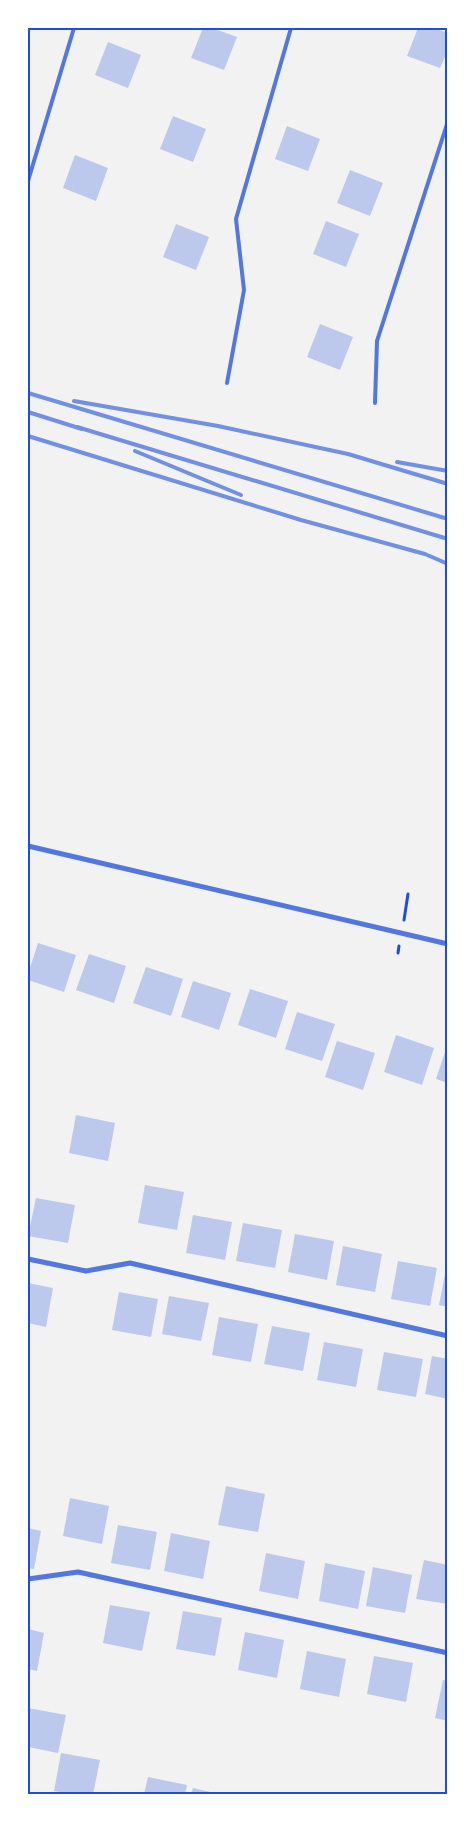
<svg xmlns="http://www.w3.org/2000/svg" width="475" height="1822" viewBox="0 0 475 1822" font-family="'Fira Sans Condensed',sans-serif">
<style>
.building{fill:#bdc9ec}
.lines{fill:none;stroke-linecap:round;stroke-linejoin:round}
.path{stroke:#1d4ed8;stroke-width:3}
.service{stroke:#5277de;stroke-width:4}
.minor{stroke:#5277de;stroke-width:5}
.rail{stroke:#7290e2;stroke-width:4}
.neatline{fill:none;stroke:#1d4ed8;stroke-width:2}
</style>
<rect width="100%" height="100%" fill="#f2f2f2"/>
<g class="building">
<path d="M203,28H212L237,37L224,70L191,58Z"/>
<path d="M418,28H433L448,33V50L440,68L407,56Z"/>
<path d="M108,42L141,55L128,88L95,75Z"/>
<path d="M173,116L206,129L193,162L160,149Z"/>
<path d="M287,126L320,139L308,171L275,159Z"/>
<path d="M75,155L108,168L96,201L63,188Z"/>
<path d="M350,170L383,183L370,216L337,203Z"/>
<path d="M326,221L359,234L346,267L313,254Z"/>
<path d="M176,224L209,237L196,270L163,257Z"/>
<path d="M320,324L353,337L340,370L307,357Z"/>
<path d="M38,943L76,955L64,992L28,980V974Z"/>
<path d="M89,954L126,966L114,1003L76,990Z"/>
<path d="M146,967L183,979L171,1016L133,1003Z"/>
<path d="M193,981L231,993L219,1030L181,1017Z"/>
<path d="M250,989L288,1001L276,1038L238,1025Z"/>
<path d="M297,1012L335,1024L322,1061L285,1049Z"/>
<path d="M396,1035L434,1048L422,1085L384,1072Z"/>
<path d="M337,1041L375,1053L363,1090L325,1077Z"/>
<path d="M447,1046H448V1083L436,1079Z"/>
<path d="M76,1115L115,1123L108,1161L69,1153Z"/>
<path d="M145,1185L184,1192L177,1230L138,1223Z"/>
<path d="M36,1198L75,1205L68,1243L28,1236Z"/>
<path d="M193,1215L232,1222L225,1260L186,1253Z"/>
<path d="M243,1223L282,1230L275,1268L236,1261Z"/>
<path d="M295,1234L334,1241L327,1280L288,1272Z"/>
<path d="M343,1246L382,1254L375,1292L336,1285Z"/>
<path d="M398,1261L437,1268L430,1306L391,1299Z"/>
<path d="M447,1264H448V1307L439,1305Z"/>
<path d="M28,1283L53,1288L46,1327L28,1323Z"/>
<path d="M119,1292L158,1299L151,1337L112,1330Z"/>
<path d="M169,1296L209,1303L201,1341L162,1334Z"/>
<path d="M219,1317L258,1324L251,1362L212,1355Z"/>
<path d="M272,1326L310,1333L303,1371L264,1364Z"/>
<path d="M324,1342L363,1349L356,1387L317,1380Z"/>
<path d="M384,1352L423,1359L416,1397L377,1390Z"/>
<path d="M432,1356L448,1359V1399L425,1394Z"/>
<path d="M226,1486L265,1494L258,1532L218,1525Z"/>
<path d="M70,1498L109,1506L102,1544L63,1536Z"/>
<path d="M118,1525L157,1532L150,1570L111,1563Z"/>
<path d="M28,1528L41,1531L34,1569L28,1568Z"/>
<path d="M171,1533L210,1541L203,1579L164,1571Z"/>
<path d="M266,1553L305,1561L298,1599L259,1591Z"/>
<path d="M424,1560L448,1565V1604L416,1599Z"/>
<path d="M325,1563L365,1571L358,1609L319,1601Z"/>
<path d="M373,1567L412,1575L405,1613L366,1606Z"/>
<path d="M110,1605L150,1612L142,1651L103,1643Z"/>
<path d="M183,1611L222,1618L215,1656L176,1649Z"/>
<path d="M28,1629L44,1633L37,1671L28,1669Z"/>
<path d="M245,1632L284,1640L277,1678L238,1670Z"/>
<path d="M307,1651L346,1659L339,1697L300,1689Z"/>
<path d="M374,1656L413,1663L406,1702L367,1694Z"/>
<path d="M443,1680L448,1681V1721L435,1718Z"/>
<path d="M28,1708L66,1715L58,1753L28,1747Z"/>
<path d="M61,1753L100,1760L93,1794H73L54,1791Z"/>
<path d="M148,1777L187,1785L185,1794H144Z"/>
<path d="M193,1788L219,1794H191Z"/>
</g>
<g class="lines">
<g class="path">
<path d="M404,920L408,894"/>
<path d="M398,953L399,946"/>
</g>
<g class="service">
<path d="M28,181L74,28"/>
<path d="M227,383L244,290L236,219L291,28"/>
<path d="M375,403L377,341L448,121"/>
</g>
<g class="minor">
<path d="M28,846L448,944"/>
<path d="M28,1259L86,1271L130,1263L448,1336"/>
<path d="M28,1579L78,1572L448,1653"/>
</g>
<g class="rail">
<path d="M28,393L448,519"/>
<path d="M74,401L218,426L348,454L448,484"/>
<path d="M28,412L82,429"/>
<path d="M77,427L448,539"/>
<path d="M28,436L301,520L425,554L448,564"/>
<path d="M135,451L241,495"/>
<path d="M397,462L448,471"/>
</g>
</g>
<rect width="475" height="1822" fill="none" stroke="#ffffff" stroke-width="58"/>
<rect x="29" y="29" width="417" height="1764" class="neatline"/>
</svg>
